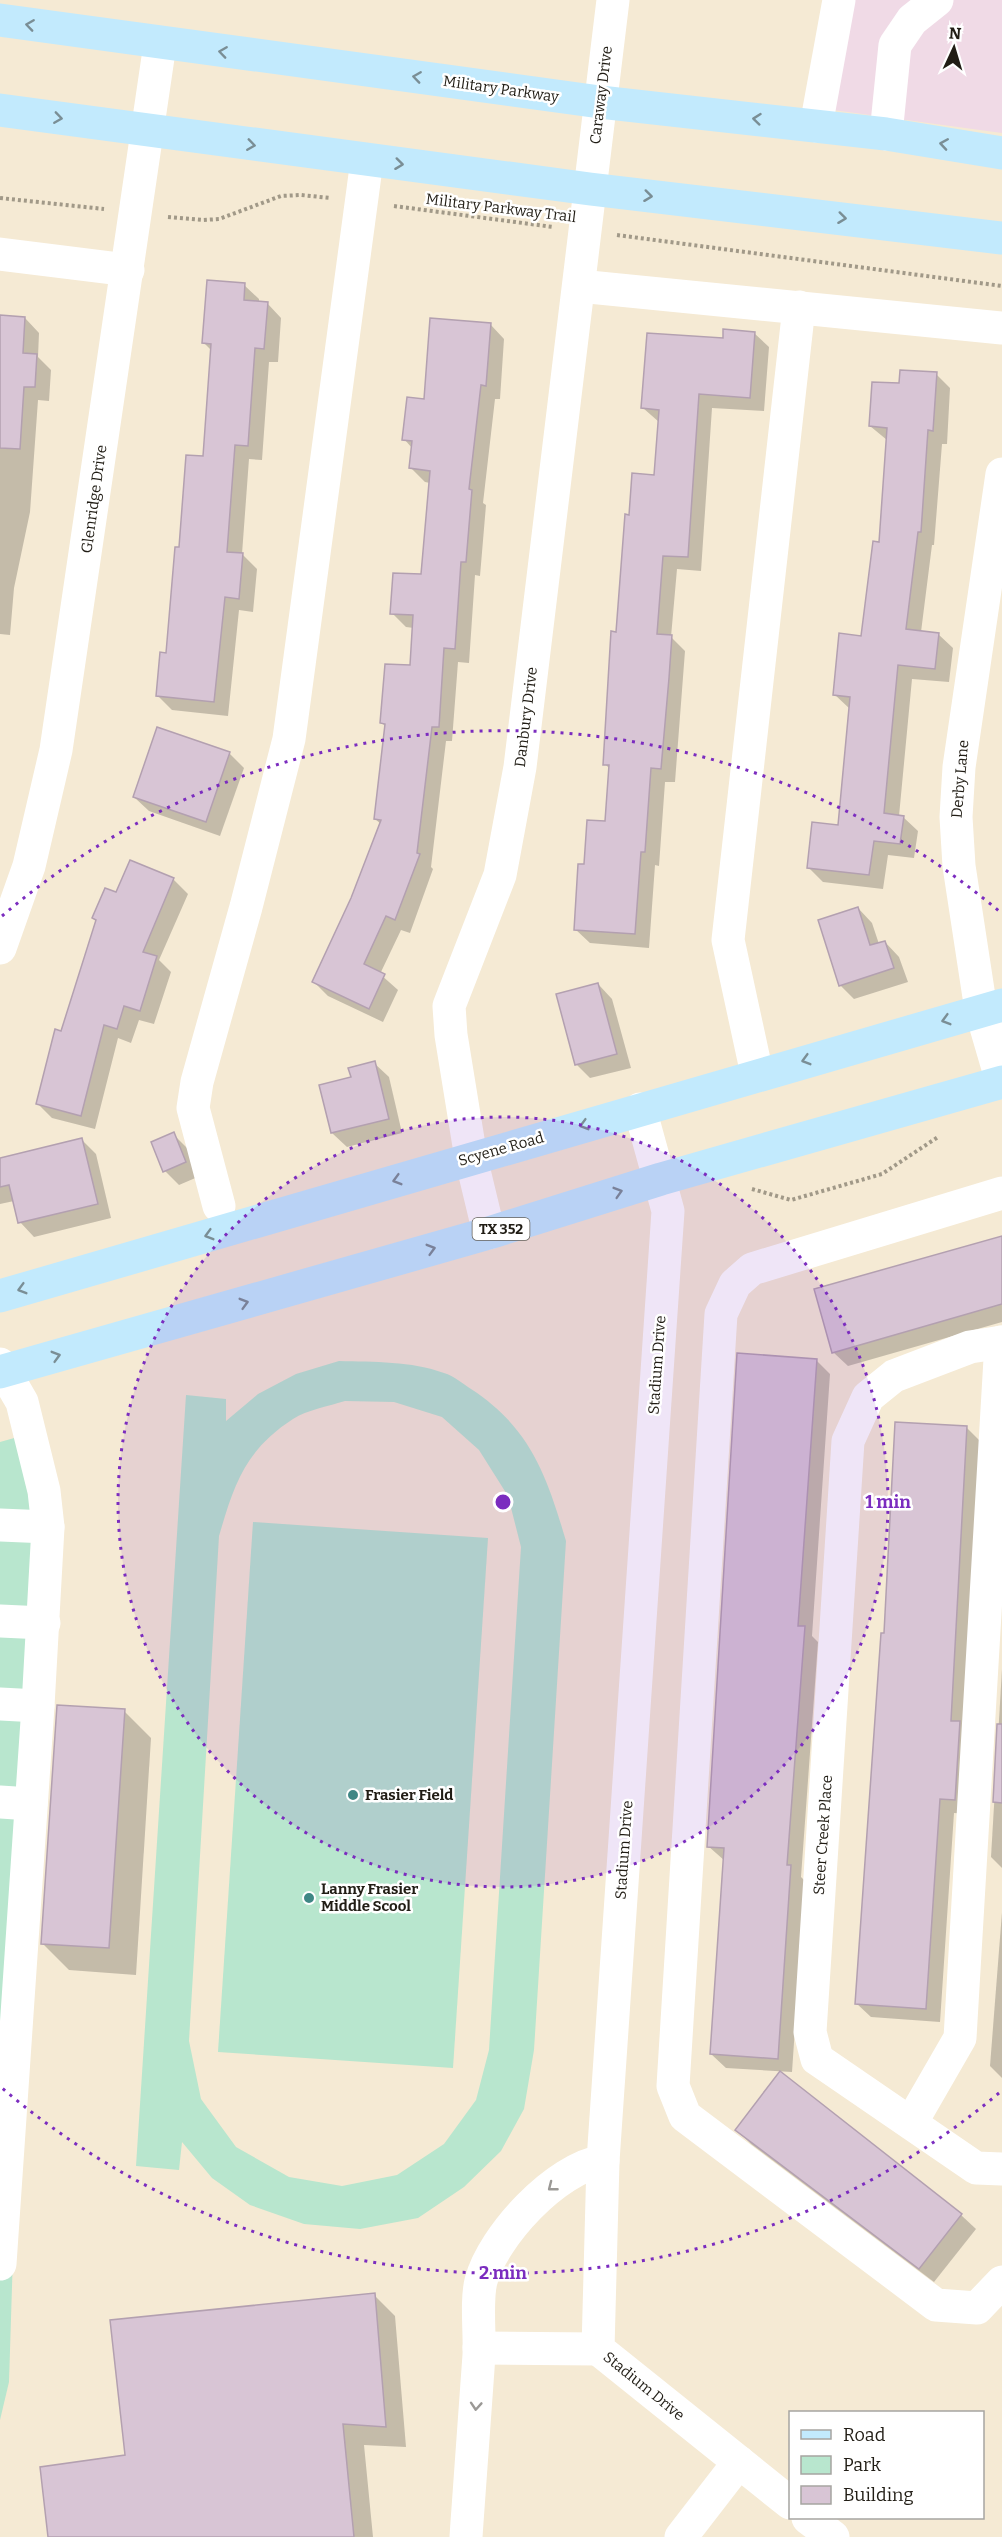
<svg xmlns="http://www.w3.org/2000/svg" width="1002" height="2537" viewBox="0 0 1002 2537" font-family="Bitter,serif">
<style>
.commercial{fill:#f0dae6}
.green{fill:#b8e6ce;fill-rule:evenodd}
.shadow{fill:#0003}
.building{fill:#d8c5d5;stroke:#b3a0b0;stroke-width:1.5}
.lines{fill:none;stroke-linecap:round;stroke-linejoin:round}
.path{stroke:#a19988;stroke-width:4;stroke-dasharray:3 3;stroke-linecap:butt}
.minor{stroke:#fff;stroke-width:33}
.major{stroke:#c2eafd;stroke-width:33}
.oneway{stroke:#7a8e95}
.oneway2{stroke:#9b9996}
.ring{fill:none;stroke:#7b2cbf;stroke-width:3;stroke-dasharray:3 6}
.poi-dot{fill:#3f8785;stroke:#fff;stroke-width:2}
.labels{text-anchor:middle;stroke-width:5;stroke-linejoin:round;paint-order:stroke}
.shield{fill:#fff;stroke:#64615b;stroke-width:1.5}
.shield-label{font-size:14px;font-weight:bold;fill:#211d15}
.street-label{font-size:15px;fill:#211d15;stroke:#fff}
.poi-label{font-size:15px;font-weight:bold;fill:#211d15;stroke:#fff;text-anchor:start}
.centre{fill:#7b2cbf;stroke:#fff;stroke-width:3}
.ring-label{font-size:18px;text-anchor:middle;font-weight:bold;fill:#7b2cbf;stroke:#fff;stroke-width:5;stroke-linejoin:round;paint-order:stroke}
</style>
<rect width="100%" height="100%" fill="#f5ead4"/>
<path class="commercial" d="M852,0H1002V133L833,110Z"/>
<g class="green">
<path d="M339,1361C374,1362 411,1361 444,1373C454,1376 463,1384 471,1389C531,1428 547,1477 566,1541L534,2050L524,2109L501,2151L464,2187L418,2218L360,2229L304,2224L250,2205L212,2178L182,2142L179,2170L136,2166L186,1395L226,1399V1421L258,1394L296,1374ZM345,1401L394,1402L442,1417L479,1450L508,1496L521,1547L489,2050L476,2100L444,2144L397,2175L342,2186L289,2177L236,2147L201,2099L189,2041L219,1536C234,1485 245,1450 293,1419C307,1410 329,1406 345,1401Z"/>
<path d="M39,1431L9,2382L0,2420V1442Z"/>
<path d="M253,1522L488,1538L453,2068L218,2052Z"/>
</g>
<g class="shadow">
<path d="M244,285L259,299V303H267L281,318L278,362H269L262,460L249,459L242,554L257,569L253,612L239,610L228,716L172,710L158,696L167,654L180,549L204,457L212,351L204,343Z"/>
<path d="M0,317L25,318L39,333L38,357L51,370L49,401L38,400L30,512L14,588L10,635L0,634Z"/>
<path d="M490,324L504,339L500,399H495L483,503L486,505L480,576L475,575L469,663L458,662L452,741H446L431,867L433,869L410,933L401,930L380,974L398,990L383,1022L328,996L314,982L353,899L381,824L375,819L386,727L382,723L411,667L414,628L406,627L392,613L422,576L430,483L425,482L411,468L413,449L404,439L425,401Z"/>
<path d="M754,333L769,347L764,411L712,408L701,571L677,569L671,637L685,651L675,782H665L659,866L655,865L649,948L590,943L575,929L586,866L607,823L610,769L605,764L631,516L655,476L659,422L643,408L724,340Z"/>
<path d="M936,374L950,388L947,444H942L934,545H932L921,632L938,634L953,648L949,682L912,679L899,816L903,817L918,831L914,858L888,855L883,889L823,882L808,867L839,827L850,709L834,694L863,637L880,544L887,440L870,426L901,385Z"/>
<path d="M158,729L230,754L244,768L220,836L149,811L134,797Z"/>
<path d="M173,879L188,894L159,960L171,972L154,1024L139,1020L131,1043L118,1038L95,1129L52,1118L38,1104L62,1033L117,894Z"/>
<path d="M858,908L872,923L879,944L885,942L899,957L908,982L854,999L840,985Z"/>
<path d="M598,984L612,999L631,1068L590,1078L576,1064Z"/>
<path d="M374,1063L389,1077L402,1133L347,1147L332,1133L353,1078Z"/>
<path d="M173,1134L187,1148L200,1176L179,1185L165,1171Z"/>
<path d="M82,1140L96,1154L111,1218L34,1237L20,1222L14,1201L0,1204V1159Z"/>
<path d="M1002,1238V1322L848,1366L833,1352Z"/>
<path d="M816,1360L830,1374L812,1636L818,1642L801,1877L805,1881L792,2072L726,2068L711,2054L725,1861L708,1846Z"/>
<path d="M967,1428L981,1442L969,1814L954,1813L940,2022L871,2017L856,2003Z"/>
<path d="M1002,1669V1868L991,1857Z"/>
<path d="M124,1711L151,1738L136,1975L69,1970L42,1943Z"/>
<path d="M1002,1912V2078L990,2066Z"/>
<path d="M737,2130L961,2215L976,2229L934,2282L751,2144Z"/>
<path d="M374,2295L395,2316L406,2447L364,2445L373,2537H50L127,2456Z"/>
</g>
<g class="building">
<path d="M207,280L245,283L244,300L268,302L264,349L255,348L248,446L235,445L227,552L243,553L239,599L225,597L214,702L156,696L160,652L166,653L175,547H179L186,455L203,456L211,344L202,343Z"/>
<path d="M0,315L25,317L23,353L37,354L35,387H24L20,449L0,448Z"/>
<path d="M430,318L491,323L486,386L481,385L469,489L472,490L466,562H461L455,649L444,648L439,727H432L417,853L420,854L395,920L386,916L364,964L385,974L369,1009L312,982L351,898L381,820L374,819L385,724L380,723L385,664L410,665L413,615L390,614L393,573L421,574L430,471L409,468L412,441L402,440L407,397L424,399Z"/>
<path d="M723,329L755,332L750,398L699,394L688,557L663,556L657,634L672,635L669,678L661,769L651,768L645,852H641L635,934L574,930L578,864H584L587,820L605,821L609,765H603L611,631L616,632L625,514L629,515L632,473L654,475L659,410L641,408L647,333L723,338Z"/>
<path d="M900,370L937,372L933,431L928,430L921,532H918L906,629L939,633L935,669L898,665L884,813L904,816L900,844L874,841L869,875L807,868L812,822L838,825L850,697L833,695L839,633L861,636L873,541L879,542L887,428L869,426L872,382L899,383Z"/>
<path d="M157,727L230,752L206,822L133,797Z"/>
<path d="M130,860L174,878L143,952L157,956L140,1011L124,1006L117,1029L104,1025L81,1116L36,1104L55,1029L61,1031L96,920L92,918L105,888L116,892Z"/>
<path d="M858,907L870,945L885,941L894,968L839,986L818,920Z"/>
<path d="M598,983L617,1054L575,1065L556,994Z"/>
<path d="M375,1061L389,1119L331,1133L319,1085L351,1077L348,1068Z"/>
<path d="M174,1132L186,1162L163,1172L151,1142Z"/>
<path d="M82,1138L98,1204L18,1223L9,1185L0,1187V1158Z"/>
<path d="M1002,1236V1304L832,1353L814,1289Z"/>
<path d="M737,1353L817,1359L798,1626H805L787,1865H791L778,2059L710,2054L724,1848L707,1847Z"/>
<path d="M895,1422L967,1426L951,1721H960L955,1800L940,1799L926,2009L855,2004L881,1633H884Z"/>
<path d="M57,1705L125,1709L109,1948L41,1944Z"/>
<path d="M997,1724H1002V1803L993,1802Z"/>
<path d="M780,2071L962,2214L919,2269L735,2130Z"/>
<path d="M375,2293L386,2427L343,2424L354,2537H48L40,2467L125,2455L110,2320Z"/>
</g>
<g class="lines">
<g class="path">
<path d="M0,198L104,209"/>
<path d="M394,206L553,227"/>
<path d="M168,217L203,220L219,219L281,196L301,195L330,198"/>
<path d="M617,235L1002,286"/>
<path d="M752,1189L791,1200L882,1174L938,1137"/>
</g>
<g class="minor">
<path d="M816,126L839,0"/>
<path d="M886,134L895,45L912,20L937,0"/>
<path d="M0,254L128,270"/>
<path d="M579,286L1002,328"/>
<path d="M1002,474L959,767L956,817L959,866L981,1010L1002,1082"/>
<path d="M0,948L29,866L56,750L160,44"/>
<path d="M757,1074L728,940L799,307"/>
<path d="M640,1109L668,1211L603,2161L598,2349L790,2503"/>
<path d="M1002,1193L752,1269L735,1284L721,1314L673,2086L685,2116L936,2305L977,2308L1002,2282"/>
<path d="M219,1206L193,1108L197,1082L246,907L289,739L367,160"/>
<path d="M489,1233L471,1158L451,1035L449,1006L500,875L520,767L613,0"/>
<path d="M1002,1342L970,1347L894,1376L868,1397L848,1441L810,2032L817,2059L976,2168L1002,2169"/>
<path d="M0,1364L22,1402L44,1491L48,1527L38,1706L0,2264"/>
<path d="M0,1525L48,1527"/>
<path d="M0,1621L44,1623"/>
<path d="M0,1704L38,1706"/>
<path d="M0,1802L31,1804"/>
<path d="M911,2123L960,2038L1001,1342"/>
<path d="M479,2348L598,2349"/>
<path d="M808,2518L833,2537"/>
<path d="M466,2537C470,2476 475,2415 479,2355C480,2334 476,2300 481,2281C493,2236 556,2168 603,2161"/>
<path d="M681,2537L739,2462"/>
</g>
<g class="major">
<path d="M0,20L600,102L886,134L1002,153"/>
<path d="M0,110L590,189L1002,238"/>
<path d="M0,1296L1002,1005"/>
<path d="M0,1372L489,1233L661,1179L1002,1082"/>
</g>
</g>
<defs><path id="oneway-chevron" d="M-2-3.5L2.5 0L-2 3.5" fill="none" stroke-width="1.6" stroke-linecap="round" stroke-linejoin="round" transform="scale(1.5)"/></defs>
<g class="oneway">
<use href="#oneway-chevron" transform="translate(30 25) rotate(-172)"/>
<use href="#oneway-chevron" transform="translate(223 52) rotate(-172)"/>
<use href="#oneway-chevron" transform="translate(417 77) rotate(-172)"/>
<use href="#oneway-chevron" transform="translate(58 118) rotate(8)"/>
<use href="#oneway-chevron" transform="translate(757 119) rotate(-174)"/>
<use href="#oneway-chevron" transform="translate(944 144) rotate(-171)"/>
<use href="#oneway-chevron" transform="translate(251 145) rotate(8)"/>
<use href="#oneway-chevron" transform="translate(399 164) rotate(7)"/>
<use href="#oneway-chevron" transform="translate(648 196) rotate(7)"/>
<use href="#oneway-chevron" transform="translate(842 218) rotate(7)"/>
<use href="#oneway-chevron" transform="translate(946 1020) rotate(164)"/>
<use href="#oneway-chevron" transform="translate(806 1060) rotate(164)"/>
<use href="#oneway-chevron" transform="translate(584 1125) rotate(164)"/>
<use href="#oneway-chevron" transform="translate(397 1180) rotate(164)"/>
<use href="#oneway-chevron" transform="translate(618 1192) rotate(-17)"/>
<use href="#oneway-chevron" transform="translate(209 1235) rotate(164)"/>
<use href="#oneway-chevron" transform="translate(431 1249) rotate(-16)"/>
<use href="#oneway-chevron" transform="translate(22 1289) rotate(164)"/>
<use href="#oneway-chevron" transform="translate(244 1303) rotate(-16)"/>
<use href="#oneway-chevron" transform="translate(56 1356) rotate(-16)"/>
</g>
<g class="oneway2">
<use href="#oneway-chevron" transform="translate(552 2187) rotate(142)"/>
<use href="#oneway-chevron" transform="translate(476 2406) rotate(94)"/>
</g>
<circle cx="503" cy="1502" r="385" fill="#7b2cbf" fill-opacity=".12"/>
<g class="ring">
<circle cx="503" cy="1502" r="385"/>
<path d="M999 2093A771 771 0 0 1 2 2088M2 916A771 771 0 0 1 999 911"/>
</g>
<g class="poi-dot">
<circle cx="353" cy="1795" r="6"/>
<circle cx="309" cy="1898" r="6"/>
</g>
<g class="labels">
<rect class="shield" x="472.5" y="1218" width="57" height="22" rx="4.5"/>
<g class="shield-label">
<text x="501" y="1234">TX 352</text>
</g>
<g class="street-label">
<text transform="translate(501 89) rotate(8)" y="5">Military Parkway</text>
<text transform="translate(601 95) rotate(-83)" y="5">Caraway Drive</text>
<text transform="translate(501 208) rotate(7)" y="5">Military Parkway Trail</text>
<text transform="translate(94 499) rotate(-82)" y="5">Glenridge Drive</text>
<text transform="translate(526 717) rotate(-83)" y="5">Danbury Drive</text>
<text transform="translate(960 779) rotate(-85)" y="5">Derby Lane</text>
<text transform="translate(501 1149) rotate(-16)" y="5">Scyene Road</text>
<text transform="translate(657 1365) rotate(-86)" y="5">Stadium Drive</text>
<text transform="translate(823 1835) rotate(-86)" y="5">Steer Creek Place</text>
<text transform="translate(624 1850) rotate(-86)" y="5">Stadium Drive</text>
<text transform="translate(644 2386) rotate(39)" y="5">Stadium Drive</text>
</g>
<g class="poi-label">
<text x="365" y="1800">Frasier Field</text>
<text x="321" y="1894">Lanny Frasier<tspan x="321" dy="17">Middle Scool</tspan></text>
</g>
</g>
<circle cx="503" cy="1502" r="9" class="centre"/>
<g class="ring-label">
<text x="888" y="1508">1 min</text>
<text x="503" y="2279">2 min</text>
</g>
<rect x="789" y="2411" width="195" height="108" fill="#ffffff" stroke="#a6a5a1" stroke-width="1.5"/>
<rect x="801" y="2430" width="30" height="9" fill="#c2eafd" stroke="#a6a5a1" stroke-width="1.5"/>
<text x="843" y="2441" font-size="18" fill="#211d15">Road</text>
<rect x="801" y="2456" width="30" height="18" fill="#b8e6ce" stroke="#a6a5a1" stroke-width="1.5"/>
<text x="843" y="2471" font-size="18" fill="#211d15">Park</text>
<rect x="801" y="2486" width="30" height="18" fill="#d8c5d5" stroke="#a6a5a1" stroke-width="1.5"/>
<text x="843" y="2501" font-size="18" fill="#211d15">Building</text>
<g transform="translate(954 48) rotate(4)" stroke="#ffffff" stroke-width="4.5" paint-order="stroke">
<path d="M0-4.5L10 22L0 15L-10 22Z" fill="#211d15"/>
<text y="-9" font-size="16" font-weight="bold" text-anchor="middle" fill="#211d15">N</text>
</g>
</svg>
